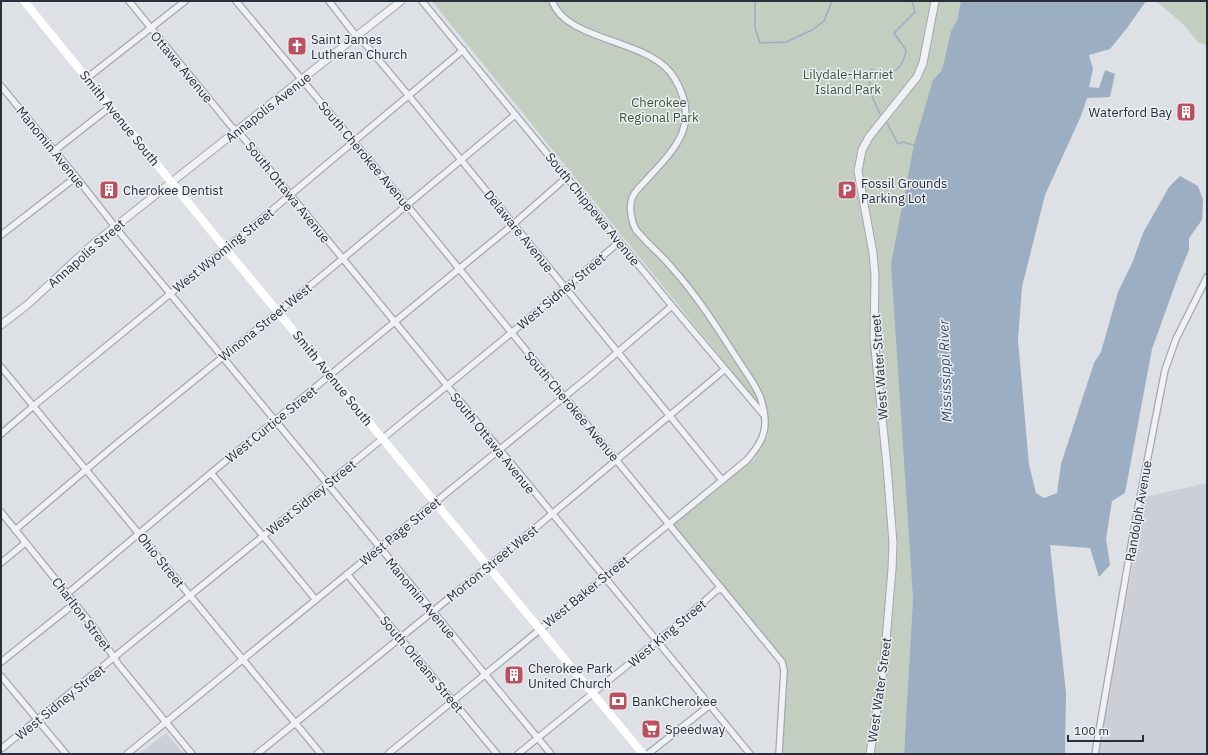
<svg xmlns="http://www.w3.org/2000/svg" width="1208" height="755" viewBox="0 0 1208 755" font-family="'IBM Plex Sans',sans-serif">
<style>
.built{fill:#cccfd6}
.green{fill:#c3cec0}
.water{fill:#9caec1}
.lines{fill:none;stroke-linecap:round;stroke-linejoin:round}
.stream{stroke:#9caec1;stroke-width:1.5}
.minor-casing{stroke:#a3a7ae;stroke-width:8}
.tertiary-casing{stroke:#a3a7ae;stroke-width:9}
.minor{stroke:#f0f1f4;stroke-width:5.5}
.tertiary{stroke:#f0f1f4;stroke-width:7}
.secondary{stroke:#fff;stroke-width:8}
.labels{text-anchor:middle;stroke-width:3;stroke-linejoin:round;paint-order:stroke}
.poi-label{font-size:13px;fill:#292f3a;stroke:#eceff3;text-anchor:start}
.street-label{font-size:13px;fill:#292f3a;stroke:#eceff3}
.park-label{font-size:13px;fill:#3c5438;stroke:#eceff3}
.water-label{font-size:14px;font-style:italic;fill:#384d69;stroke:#eceff3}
</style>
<rect width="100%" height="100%" fill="#dde0e5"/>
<g class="built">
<path d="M1207,483V754H1098L1145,497Z"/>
<path d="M166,733L184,754H139Z"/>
</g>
<g class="green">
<path d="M432,1H961L957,20L951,31L942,70L933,80L913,598L904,754H779L786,661L673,525L754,459L768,435V416Z"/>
<path d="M1156,1H1207V45L1198,42L1182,23Z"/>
</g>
<path class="water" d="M961,1H1146L1127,28L1110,49L1089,55L1093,69L1089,87L1099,88L1105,70L1115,74L1110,97L1087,98L1081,116L1045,195L1022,287L1018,340L1029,465L1036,493L1044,498L1057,493L1061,464L1094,363L1101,352L1118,292L1133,261L1143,233L1169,187L1180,176L1198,186L1203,200L1202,220L1189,238V250L1179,274L1152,349L1125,493L1112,501L1106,539L1110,565L1099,577L1090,548L1050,545L1066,693L1065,754H904L913,598L891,264L914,145L933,80L942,70L951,31L957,20Z"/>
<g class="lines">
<g class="stream">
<path d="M755,1V28L760,43L786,42L812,30L824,21L832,1"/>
<path d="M880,114L870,92L869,72L872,69L879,74C885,72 887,74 892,72C900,70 905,58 906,50L894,33L915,12L912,1"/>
<path d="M887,123L898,144L903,142L916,146"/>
</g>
<g class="minor-casing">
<g id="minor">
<path d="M129,1L231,126L242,136L750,754"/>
<path d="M236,1L406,204L782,662L784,670L779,754"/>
<path d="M329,1L353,32L362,40L409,96L722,480"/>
<path d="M422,1L672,306L763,414"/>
<path d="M87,78L185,1"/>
<path d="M1,86L76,177L120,233L551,754"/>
<path d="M54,151L110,107"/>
<path d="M1,235L76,177"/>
<path d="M1,367L321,754"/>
<path d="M1,434L37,403L259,221L463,50"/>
<path d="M211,473L316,600"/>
<path d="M1,512L93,626L119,665L192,754"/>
<path d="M15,530L115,445L311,285L515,115"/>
<path d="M1,563L25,543"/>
<path d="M347,574L497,754"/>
<path d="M67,594L211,473L510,227L567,177"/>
<path d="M1,662L75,603"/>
<path d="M1,676L66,754"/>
<path d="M1,749C108,663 215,575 322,488C422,406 522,326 619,242"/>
<path d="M127,754L591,375L672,306"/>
<path d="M257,754L522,539L724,370"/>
<path d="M388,754L747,460C756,449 765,438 765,423C765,415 763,406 761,399C757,387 745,371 738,360C718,329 698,297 673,269C665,259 655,250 646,241C643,237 639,234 636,230C631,221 629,207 632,198C635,190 644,183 649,177C678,146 700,122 675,79C652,38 567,43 552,1"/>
<path d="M518,754L688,616L717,590L722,589"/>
<path d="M648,754L710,705"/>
<path d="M1095,754L1135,523L1165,370L1176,339L1207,277"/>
</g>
</g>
<g class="tertiary-casing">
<g id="tertiary">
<path d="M1,325L27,305L92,245L401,1"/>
<path d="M870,754L884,664L892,569L893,543L887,466L874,339L875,276L873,253L858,171L862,150L869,137L917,77L923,63L935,1"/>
</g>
</g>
<use href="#minor" class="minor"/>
<use href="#tertiary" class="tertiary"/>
<path class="secondary" d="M24,1L225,248L643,754"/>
</g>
<defs>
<g id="church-square" transform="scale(1)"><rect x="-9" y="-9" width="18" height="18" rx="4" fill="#bd505e" stroke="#eceff3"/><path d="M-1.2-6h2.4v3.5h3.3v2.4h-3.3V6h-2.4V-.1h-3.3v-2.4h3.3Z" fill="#fff"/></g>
<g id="building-square" transform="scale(1)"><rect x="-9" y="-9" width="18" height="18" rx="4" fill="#bd505e" stroke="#eceff3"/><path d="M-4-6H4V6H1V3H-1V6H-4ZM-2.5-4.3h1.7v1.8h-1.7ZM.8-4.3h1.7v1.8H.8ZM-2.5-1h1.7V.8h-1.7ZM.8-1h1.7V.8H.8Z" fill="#fff"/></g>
<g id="parking-square" transform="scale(1)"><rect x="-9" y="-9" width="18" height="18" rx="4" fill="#bd505e" stroke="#eceff3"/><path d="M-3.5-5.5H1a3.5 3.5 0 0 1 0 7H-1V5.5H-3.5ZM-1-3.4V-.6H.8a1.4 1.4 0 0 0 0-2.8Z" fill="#fff"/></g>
<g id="bank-square" transform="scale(1)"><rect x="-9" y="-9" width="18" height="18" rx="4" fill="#bd505e" stroke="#eceff3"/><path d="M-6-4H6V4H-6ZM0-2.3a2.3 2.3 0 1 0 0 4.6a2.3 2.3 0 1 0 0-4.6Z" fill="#fff"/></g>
<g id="supermarket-square" transform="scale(1)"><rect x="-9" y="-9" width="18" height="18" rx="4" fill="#bd505e" stroke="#eceff3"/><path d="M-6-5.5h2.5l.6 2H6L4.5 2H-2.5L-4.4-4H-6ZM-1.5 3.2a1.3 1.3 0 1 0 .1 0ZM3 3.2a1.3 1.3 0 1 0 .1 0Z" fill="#fff"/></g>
</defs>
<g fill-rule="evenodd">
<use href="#church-square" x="297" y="46"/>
<use href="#building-square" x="1186" y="112"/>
<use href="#building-square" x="109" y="190"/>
<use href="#parking-square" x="847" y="190"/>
<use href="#building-square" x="514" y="675"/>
<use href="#bank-square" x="618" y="701"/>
<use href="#supermarket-square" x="651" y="729"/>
</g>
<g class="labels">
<g class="poi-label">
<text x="311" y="44">Saint James<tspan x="311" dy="15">Lutheran Church</tspan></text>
<text x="1172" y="117" text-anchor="end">Waterford Bay</text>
<text x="861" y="188">Fossil Grounds<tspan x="861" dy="15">Parking Lot</tspan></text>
<text x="123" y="195">Cherokee Dentist</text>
<text x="528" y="673">Cherokee Park<tspan x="528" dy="15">United Church</tspan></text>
<text x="632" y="706">BankCherokee</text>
<text x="665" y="734">Speedway</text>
</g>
<g class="street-label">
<text transform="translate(182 67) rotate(50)" y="5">Ottawa Avenue</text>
<text transform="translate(268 107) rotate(-38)" y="5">Annapolis Avenue</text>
<text transform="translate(120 118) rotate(51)" y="5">Smith Avenue South</text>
<text transform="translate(51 147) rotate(51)" y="5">Manomin Avenue</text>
<text transform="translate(366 156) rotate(50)" y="5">South Cherokee Avenue</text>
<text transform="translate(288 192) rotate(51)" y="5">South Ottawa Avenue</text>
<text transform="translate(593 209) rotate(51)" y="5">South Chippewa Avenue</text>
<text transform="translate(519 231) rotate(51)" y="5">Delaware Avenue</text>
<text transform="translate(223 250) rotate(-39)" y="5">West Wyoming Street</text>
<text transform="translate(86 253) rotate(-41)" y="5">Annapolis Street</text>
<text transform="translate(561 291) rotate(-40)" y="5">West Sidney Street</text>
<text transform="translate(265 322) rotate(-39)" y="5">Winona Street West</text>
<text transform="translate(879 367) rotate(-94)" y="5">West Water Street</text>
<text transform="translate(333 378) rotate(51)" y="5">Smith Avenue South</text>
<text transform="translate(572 406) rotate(50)" y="5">South Cherokee Avenue</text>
<text transform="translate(271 424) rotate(-39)" y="5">West Curtice Street</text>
<text transform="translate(493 443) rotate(51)" y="5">South Ottawa Avenue</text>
<text transform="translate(311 497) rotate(-39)" y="5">West Sidney Street</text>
<text transform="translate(1138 511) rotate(-80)" y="5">Randolph Avenue</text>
<text transform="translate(400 531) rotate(-39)" y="5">West Page Street</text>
<text transform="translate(161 560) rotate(51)" y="5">Ohio Street</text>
<text transform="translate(492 563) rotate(-39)" y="5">Morton Street West</text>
<text transform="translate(586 591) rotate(-39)" y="5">West Baker Street</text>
<text transform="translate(421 598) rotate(50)" y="5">Manomin Avenue</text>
<text transform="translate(82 614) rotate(53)" y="5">Charlton Street</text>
<text transform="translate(667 633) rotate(-40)" y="5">West King Street</text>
<text transform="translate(422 664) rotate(50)" y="5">South Orleans Street</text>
<text transform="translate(879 690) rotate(-82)" y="5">West Water Street</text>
<text transform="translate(60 702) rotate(-39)" y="5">West Sidney Street</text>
</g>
<g class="park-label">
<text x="848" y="79">Lilydale-Harriet<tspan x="848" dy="15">Island Park</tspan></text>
<text x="659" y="107">Cherokee<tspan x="659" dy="15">Regional Park</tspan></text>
</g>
<g class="water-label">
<text transform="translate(945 371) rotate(-92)" y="5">Mississippi River</text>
</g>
</g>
<rect width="1208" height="755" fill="none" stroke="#292f3a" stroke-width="4"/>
<path d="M1068 735v6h75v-6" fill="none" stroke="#292f3a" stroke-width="2"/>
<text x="1074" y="735" font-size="12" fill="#292f3a" stroke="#eceff3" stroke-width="3" paint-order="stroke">100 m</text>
</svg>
